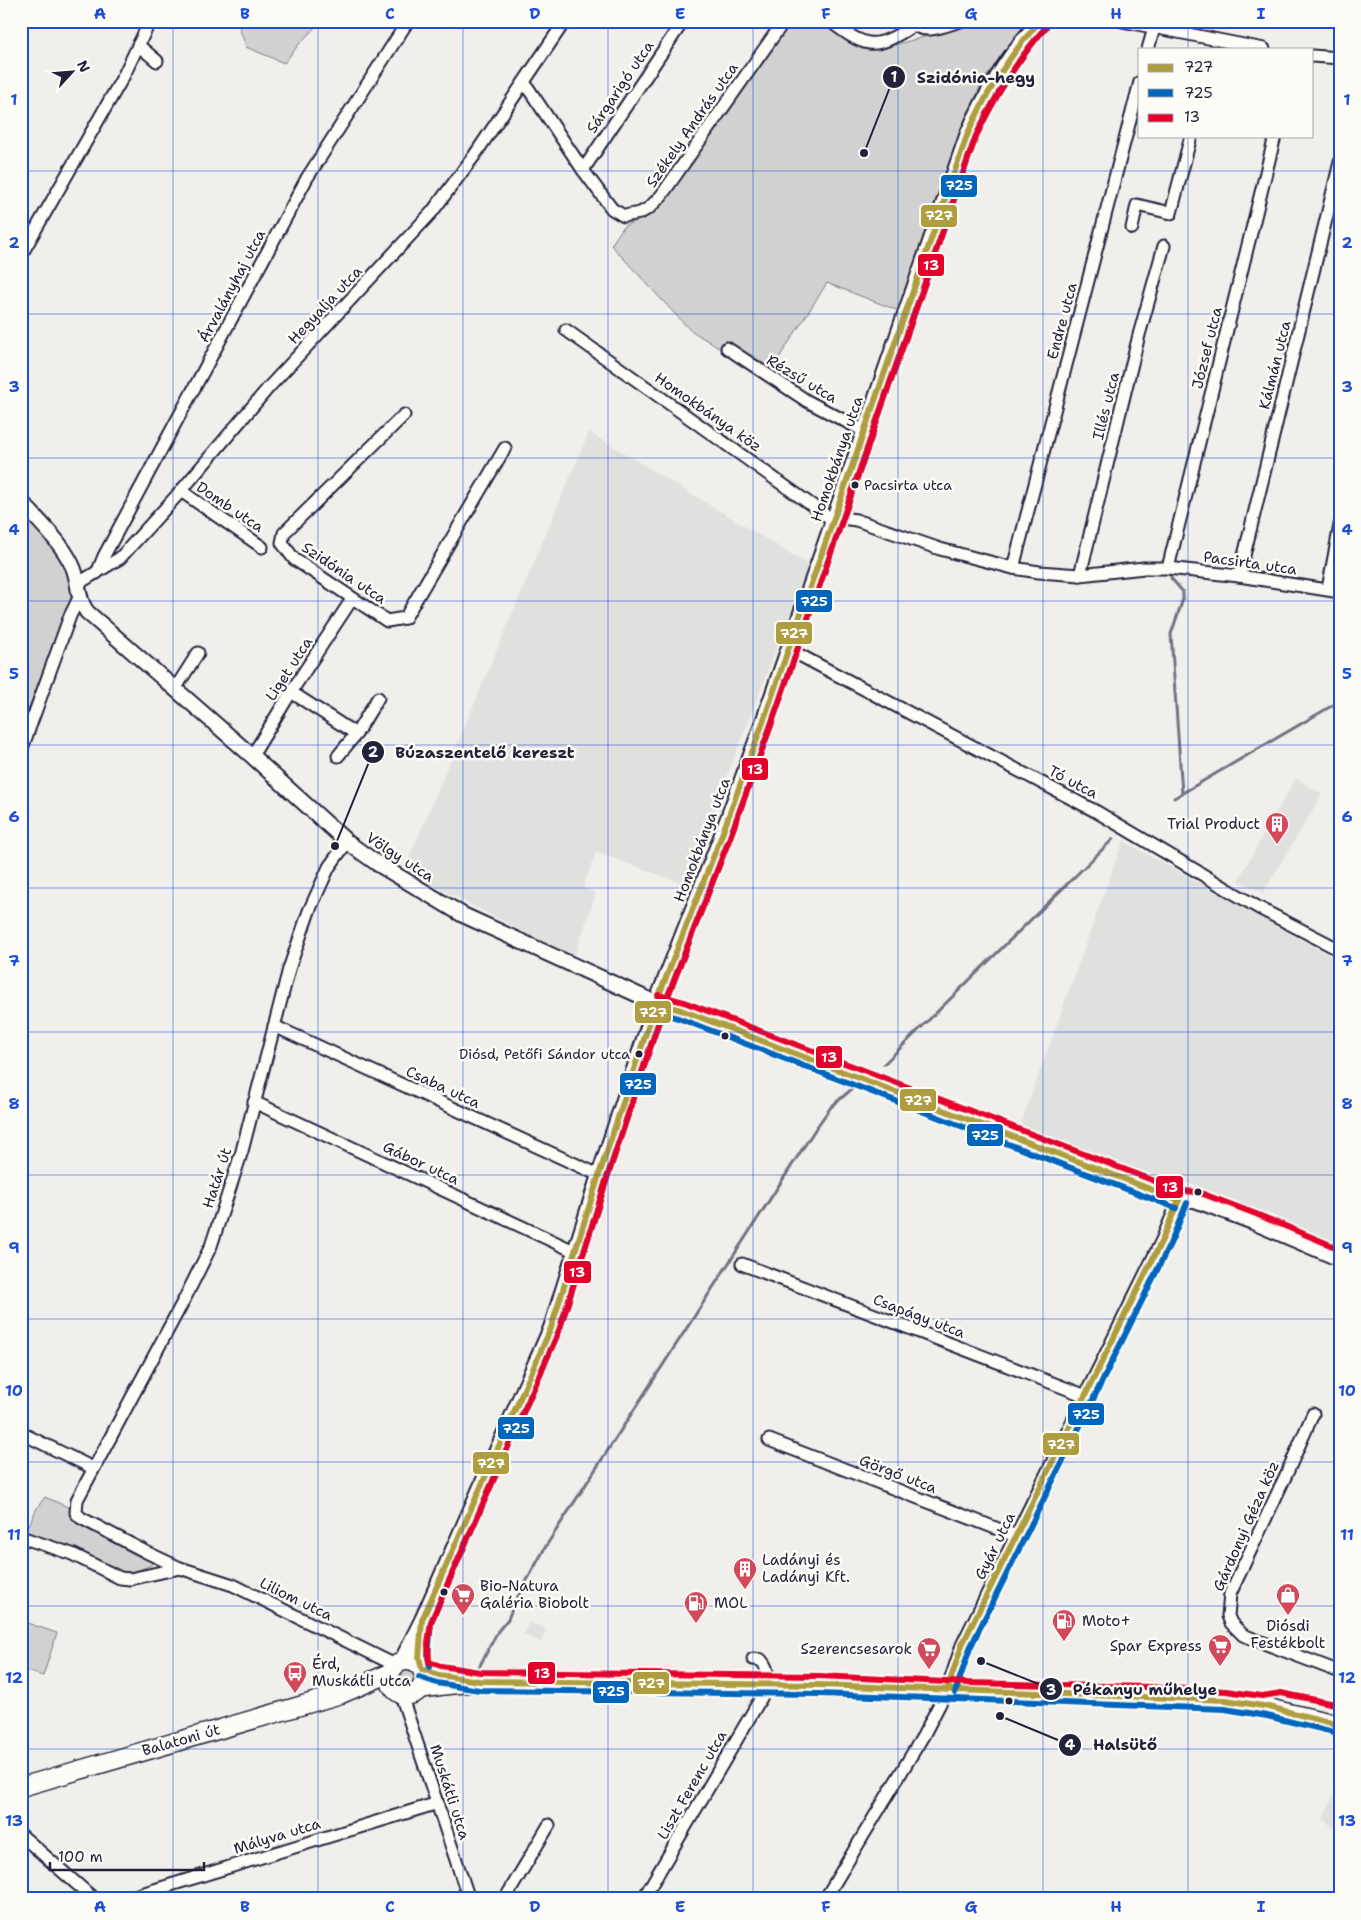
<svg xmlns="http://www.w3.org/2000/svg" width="1361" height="1920" viewBox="0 0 1361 1920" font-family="'Shantell Sans',sans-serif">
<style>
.built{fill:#e0e0df}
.green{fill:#d2d1d1;stroke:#7a7a86}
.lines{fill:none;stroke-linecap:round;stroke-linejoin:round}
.stream{stroke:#737381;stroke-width:3}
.minor-casing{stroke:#22223b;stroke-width:15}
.tertiary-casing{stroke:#22223b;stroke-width:18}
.primary-casing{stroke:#22223b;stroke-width:21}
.minor{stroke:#fdfcf7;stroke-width:11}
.tertiary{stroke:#fdfcf7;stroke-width:14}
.primary{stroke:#fdfcf7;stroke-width:18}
.bus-1-casing{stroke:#fdfcf7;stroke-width:10}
.bus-2-casing{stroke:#fdfcf7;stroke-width:10}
.bus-3-casing{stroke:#fdfcf7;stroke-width:10}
.bus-1{stroke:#af9e40;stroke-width:6}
.bus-2{stroke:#0065bd;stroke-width:6}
.bus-3{stroke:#e4002b;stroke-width:6}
.grid{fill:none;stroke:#1d4ed8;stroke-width:1;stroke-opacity:0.55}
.bus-dot{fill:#22223b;stroke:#fdfcf7;stroke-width:2}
.labels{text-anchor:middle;stroke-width:5;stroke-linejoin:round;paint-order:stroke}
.bus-label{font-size:14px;fill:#22223b;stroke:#fdfcf7;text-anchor:start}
.street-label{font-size:15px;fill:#22223b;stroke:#fdfcf7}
.poi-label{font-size:15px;fill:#22223b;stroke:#fdfcf7;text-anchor:start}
.leader{fill:none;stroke:#22223b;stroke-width:2}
.callout-dot{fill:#22223b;stroke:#fdfcf7;stroke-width:2}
.mark-label{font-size:15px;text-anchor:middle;font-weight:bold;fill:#fff}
.callout-label{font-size:16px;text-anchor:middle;font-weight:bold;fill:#22223b;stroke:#fdfcf7;stroke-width:5;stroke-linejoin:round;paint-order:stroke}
.line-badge{stroke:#fdfcf7;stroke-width:2}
.badge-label{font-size:14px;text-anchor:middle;font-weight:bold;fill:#fff}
.neatline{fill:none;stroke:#1d4ed8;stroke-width:2}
.grid-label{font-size:16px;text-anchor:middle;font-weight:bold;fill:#1d4ed8}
</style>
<rect width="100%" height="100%" fill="#f0efec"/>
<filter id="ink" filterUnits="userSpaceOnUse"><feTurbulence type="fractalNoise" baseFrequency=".02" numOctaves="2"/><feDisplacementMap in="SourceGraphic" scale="10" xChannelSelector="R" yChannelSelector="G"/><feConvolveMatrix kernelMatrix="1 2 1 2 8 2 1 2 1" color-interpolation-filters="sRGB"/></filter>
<g filter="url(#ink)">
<g class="built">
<path d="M589,432L809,565L685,884L596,852L583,888L596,893L574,958L404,870Z"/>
<path d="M1296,778L1322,794L1263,893L1238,880Z"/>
<path d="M1123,841L1340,961V1252L1309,1240V1230L1185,1182L1180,1191L1019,1129Z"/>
<path d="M529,1622L546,1629L541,1642L524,1634Z"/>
<path d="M1340,1781V1833L1323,1819Z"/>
</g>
<g class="green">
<path d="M237,21H321L300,43L284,63L246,47Z"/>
<path d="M784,21H823L853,44L882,48L986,21H1032L983,80L954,149L899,311L827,283L766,378L689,329L611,245L624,226L642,219L663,200Z"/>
<path d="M21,508C35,525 62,551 68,571C71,580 71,589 71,598L21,728Z"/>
<path d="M45,1497L70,1508L74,1516L153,1561L151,1565L120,1578L21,1536V1522L29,1525L37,1508Z"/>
<path d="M21,1621L57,1633L43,1676L21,1669Z"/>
<circle cx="407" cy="1679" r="10"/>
</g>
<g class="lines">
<g class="stream">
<path d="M1171,572V578L1183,592V599L1171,634L1182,793"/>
<path d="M1174,798L1340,701"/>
<path d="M884,1064L1113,839"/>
<path d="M449,1669L477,1671L498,1631L508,1619L515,1602L546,1546L816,1128L831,1107L853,1088"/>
<path d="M478,1669H517"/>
<path d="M996,1899L998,1895"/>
</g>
<g class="minor-casing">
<g id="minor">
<path d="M830,21C867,49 874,51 914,25"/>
<path d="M912,21C921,37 947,25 960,21"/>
<path d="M1122,21L1264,49"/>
<path d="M138,45L157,61"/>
<path d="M1148,49L1154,28"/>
<path d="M1312,56L1340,58"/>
<path d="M524,82L583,170L612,209L624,216L640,213L649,208L661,196L784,21"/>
<path d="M583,170L683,21"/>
<path d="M1132,228L1137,205L1171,213L1191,136"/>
<path d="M21,255L123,77L150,21"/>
<path d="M566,330L827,516L856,520L940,549L1013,568L1039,572L1080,575L1144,568H1168L1239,576L1340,592"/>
<path d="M727,348L807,401L864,431"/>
<path d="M404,415L284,533L282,543L294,559L387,621L405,618L505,448"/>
<path d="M181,491L262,547"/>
<path d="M1013,568L1140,82"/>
<path d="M1168,568L1275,136"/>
<path d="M97,573L104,556L307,178L408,21"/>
<path d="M1080,575L1139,335L1164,246"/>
<path d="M1239,576L1340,162"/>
<path d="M79,583L120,558L181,491L269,387L432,212L474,156L565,21"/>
<path d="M1328,589L1340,525"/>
<path d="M788,649L1097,812L1259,908L1340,950"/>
<path d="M175,689L198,653"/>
<path d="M291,692L356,734"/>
<path d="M21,751L70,616L79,598"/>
<path d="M252,756L291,692L352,599"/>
<path d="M338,756L356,734L378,698"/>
<path d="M347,842L329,867L309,911L289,969L242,1151L211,1246L186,1296L77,1500L76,1513L81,1518L146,1552L180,1568L233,1585L395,1665"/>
<path d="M274,1026L599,1175"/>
<path d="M254,1102L576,1252"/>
<path d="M742,1264L1086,1396"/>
<path d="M1313,1414L1286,1475L1230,1594L1228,1616L1231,1623L1243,1635L1340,1672"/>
<path d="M21,1433L93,1468"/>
<path d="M769,1440L1016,1536"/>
<path d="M21,1537L72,1554L120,1578L130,1579L180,1568"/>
<path d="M401,1695L469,1899"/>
<path d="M21,1835L94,1899"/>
<path d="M125,1899L438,1803"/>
<path d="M505,1899L549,1825"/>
<path d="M643,1899L761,1698C767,1685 772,1672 761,1660L753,1659"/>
<path d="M825,1899L923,1736L947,1690L962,1645L1162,1240L1179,1200"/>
</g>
</g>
<g class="tertiary-casing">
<g id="tertiary">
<path d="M21,501C38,521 61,541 72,565C80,580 76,598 87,612L252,756L347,842L378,864L463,915L656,1003L681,1010L1179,1200H1195L1253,1222L1340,1259"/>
<path d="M401,1662L422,1620L551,1328L599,1175L656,1003L721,837L762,725L968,133C986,93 1008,54 1040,21"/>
<path d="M420,1667L419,1649L421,1628"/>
</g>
</g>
<g class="primary-casing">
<g id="primary">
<circle cx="407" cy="1678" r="17"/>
<path d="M420,1689C491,1677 568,1681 640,1683C742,1684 845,1687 947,1690L967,1692L1150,1696L1226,1700L1262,1705L1276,1710L1340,1725"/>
<path d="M21,1787L341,1694L390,1673"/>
</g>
</g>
<use href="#minor" class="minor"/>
<use href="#tertiary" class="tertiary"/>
<use href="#primary" class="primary"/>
<g class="bus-1-casing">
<g id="bus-1">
<path d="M656,1003L681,1010L1179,1200"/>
<path d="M422,1669L419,1658L422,1620L551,1328L599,1175L656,1003L721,837L762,725L968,133C987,92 1009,55 1040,21"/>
<path d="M422,1669L439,1675L479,1681L819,1685L1226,1700L1269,1707L1340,1725"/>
<path d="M947,1690L962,1645L1162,1240L1179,1200"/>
</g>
</g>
<g class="bus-2-casing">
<g id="bus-2">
<path d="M654,1011L678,1018L1176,1208"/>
<path d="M430,1667L428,1657L431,1622L559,1331L607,1178L664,1006L729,840L770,728L976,136C995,96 1017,60 1046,27"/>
<path d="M419,1677L437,1683L479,1690L819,1694L1225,1709L1267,1716L1338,1733"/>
<path d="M955,1693L970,1648L1170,1244L1187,1203"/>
</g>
</g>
<g class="bus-3-casing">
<g id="bus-3">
<path d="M1046,27C1017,60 995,96 976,136L770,728L729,840L664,1006L607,1178L559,1331L431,1622L428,1644L429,1662L441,1666L480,1672L819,1676L968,1683L1150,1687L1226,1691L1262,1696L1281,1693L1340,1705"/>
<path d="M658,995L684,1002L1181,1191L1198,1192L1256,1214L1340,1249"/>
</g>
</g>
<use href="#bus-1" class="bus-1"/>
<use href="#bus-2" class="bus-2"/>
<use href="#bus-3" class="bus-3"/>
</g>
</g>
<path class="grid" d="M173,21V1899M318,21V1899M463,21V1899M608,21V1899M753,21V1899M898,21V1899M1043,21V1899M1188,21V49M1188,136V1899M21,171H1340M21,314H1340M21,458H1340M21,601H1340M21,745H1340M21,888H1340M21,1032H1340M21,1175H1340M21,1319H1340M21,1462H1340M21,1606H1340M21,1749H1340"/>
<defs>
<g id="building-pin" transform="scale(1.25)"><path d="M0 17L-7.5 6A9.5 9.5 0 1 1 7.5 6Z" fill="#d1495b" stroke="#fdfcf7"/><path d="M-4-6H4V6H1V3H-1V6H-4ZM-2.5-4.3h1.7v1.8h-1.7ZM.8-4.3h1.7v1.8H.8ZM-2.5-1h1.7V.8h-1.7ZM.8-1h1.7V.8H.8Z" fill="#fff"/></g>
<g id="supermarket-pin" transform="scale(1.25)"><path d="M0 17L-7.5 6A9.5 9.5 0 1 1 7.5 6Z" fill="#d1495b" stroke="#fdfcf7"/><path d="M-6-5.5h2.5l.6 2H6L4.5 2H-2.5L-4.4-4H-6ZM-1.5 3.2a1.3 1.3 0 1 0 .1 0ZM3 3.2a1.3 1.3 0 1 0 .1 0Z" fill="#fff"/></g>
<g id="shop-pin" transform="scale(1.25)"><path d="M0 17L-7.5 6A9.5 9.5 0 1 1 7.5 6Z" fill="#d1495b" stroke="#fdfcf7"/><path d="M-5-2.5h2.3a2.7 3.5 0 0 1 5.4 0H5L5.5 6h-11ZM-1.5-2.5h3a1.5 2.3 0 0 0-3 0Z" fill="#fff"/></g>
<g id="fuel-pin" transform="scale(1.25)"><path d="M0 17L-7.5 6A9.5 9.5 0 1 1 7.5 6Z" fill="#d1495b" stroke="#fdfcf7"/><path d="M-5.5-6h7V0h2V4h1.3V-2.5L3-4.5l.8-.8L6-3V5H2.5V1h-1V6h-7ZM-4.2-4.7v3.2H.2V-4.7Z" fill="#fff"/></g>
<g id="bus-pin" transform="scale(1.25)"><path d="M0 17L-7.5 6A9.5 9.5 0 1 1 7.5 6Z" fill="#d1495b" stroke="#fdfcf7"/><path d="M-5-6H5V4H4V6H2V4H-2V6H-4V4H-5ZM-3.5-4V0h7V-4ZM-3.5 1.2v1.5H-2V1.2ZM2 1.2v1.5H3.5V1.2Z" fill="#fff"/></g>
</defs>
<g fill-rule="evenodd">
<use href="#building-pin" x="1277" y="824"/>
<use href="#building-pin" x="745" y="1569"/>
<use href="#supermarket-pin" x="463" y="1595"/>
<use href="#shop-pin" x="1288" y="1595"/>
<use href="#fuel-pin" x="696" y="1603"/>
<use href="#fuel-pin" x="1064" y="1621"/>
<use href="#supermarket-pin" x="1220" y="1646"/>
<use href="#supermarket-pin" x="929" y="1649"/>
<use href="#bus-pin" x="295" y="1673"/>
</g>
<g class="bus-dot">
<circle cx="855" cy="485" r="4.5"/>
<circle cx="725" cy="1036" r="4.5"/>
<circle cx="639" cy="1054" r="4.5"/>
<circle cx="1198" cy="1192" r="4.5"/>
<circle cx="444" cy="1592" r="4.5"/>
<circle cx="1009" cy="1701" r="4.5"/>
</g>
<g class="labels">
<g class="bus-label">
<text x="864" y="490">Pacsirta utca</text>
<text x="630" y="1059" text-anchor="end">Diósd, Petőfi Sándor utca</text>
</g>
<g class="street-label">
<text transform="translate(620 87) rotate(-56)" y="5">Sárgarigó utca</text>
<text transform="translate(692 125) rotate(-55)" y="5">Székely András utca</text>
<text transform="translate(232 286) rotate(-62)" y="5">Árvalányhaj utca</text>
<text transform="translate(325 305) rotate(-47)" y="5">Hegyalja utca</text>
<text transform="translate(1062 321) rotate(-75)" y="5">Endre utca</text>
<text transform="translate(1207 348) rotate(-76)" y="5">József utca</text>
<text transform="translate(1275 365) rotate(-76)" y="5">Kálmán utca</text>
<text transform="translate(802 379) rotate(31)" y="5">Rézsű utca</text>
<text transform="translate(1106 406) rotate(-76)" y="5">Illés utca</text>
<text transform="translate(708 412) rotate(35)" y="5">Homokbánya köz</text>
<text transform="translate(837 459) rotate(-71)" y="5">Homokbánya utca</text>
<text transform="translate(230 507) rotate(34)" y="5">Domb utca</text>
<text transform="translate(1250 563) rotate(8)" y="5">Pacsirta utca</text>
<text transform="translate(344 573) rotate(34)" y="5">Szidónia utca</text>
<text transform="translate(289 669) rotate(-57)" y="5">Liget utca</text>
<text transform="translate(1073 782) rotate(28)" y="5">Tó utca</text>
<text transform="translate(702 840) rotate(-69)" y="5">Homokbánya utca</text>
<text transform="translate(400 857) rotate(33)" y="5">Völgy utca</text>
<text transform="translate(443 1087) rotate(25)" y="5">Csaba utca</text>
<text transform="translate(421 1163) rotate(25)" y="5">Gábor utca</text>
<text transform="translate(217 1178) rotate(-72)" y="5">Határ út</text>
<text transform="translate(919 1316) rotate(21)" y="5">Csapágy utca</text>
<text transform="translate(898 1474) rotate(21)" y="5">Görgő utca</text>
<text transform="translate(1246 1526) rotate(-66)" y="5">Gárdonyi Géza köz</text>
<text transform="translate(995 1546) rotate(-64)" y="5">Gyár utca</text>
<text transform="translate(296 1599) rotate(26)" y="5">Liliom utca</text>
<text transform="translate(181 1740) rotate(-16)" y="5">Balatoni út</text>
<text transform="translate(692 1785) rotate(-60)" y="5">Liszt Ferenc utca</text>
<text transform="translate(450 1792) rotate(72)" y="5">Muskátli utca</text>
<text transform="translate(277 1836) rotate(-17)" y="5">Mályva utca</text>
</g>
<g class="poi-label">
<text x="1260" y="829" text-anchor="end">Trial Product</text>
<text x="762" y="1565">Ladányi és<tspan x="762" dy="17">Ladányi Kft.</tspan></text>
<text x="480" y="1591">Bio-Natura<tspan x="480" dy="17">Galéria Biobolt</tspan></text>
<text x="714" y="1608">MOL</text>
<text x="1082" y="1626">Moto+</text>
<text x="1288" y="1631" text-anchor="middle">Diósdi<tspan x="1288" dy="17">Festékbolt</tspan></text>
<text x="1202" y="1651" text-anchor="end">Spar Express</text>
<text x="912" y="1654" text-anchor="end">Szerencsesarok</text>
<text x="312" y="1669">Érd,<tspan x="312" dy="17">Muskátli utca</tspan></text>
</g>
</g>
<path class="leader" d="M864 153L894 77M335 846L373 752M981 1661L1051 1689M1000 1716L1070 1745"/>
<g class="callout-dot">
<circle cx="864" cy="153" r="5"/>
<circle cx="335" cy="846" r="5"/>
<circle cx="981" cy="1661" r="5"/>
<circle cx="1000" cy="1716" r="5"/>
<circle cx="894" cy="77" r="12"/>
<circle cx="373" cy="752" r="12"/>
<circle cx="1051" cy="1689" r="12"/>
<circle cx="1070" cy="1745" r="12"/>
</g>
<g class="mark-label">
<text x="894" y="82">1</text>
<text x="373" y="757">2</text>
<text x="1051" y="1695">3</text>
<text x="1070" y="1750">4</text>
</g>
<g class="callout-label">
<text x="976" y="83">Szidónia-hegy</text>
<text x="485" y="758">Búzaszentelő kereszt</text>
<text x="1145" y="1695">Pékanyu műhelye</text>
<text x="1125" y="1750">Halsütő</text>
</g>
<g class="line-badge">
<rect x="940" y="174" width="38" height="24" rx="5" fill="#0065bd"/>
<rect x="920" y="204" width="38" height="24" rx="5" fill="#af9e40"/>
<rect x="917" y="253" width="28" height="24" rx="5" fill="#e4002b"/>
<rect x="795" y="589" width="38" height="24" rx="5" fill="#0065bd"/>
<rect x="775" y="621" width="38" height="24" rx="5" fill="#af9e40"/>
<rect x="741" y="757" width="28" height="24" rx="5" fill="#e4002b"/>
<rect x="634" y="1000" width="38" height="24" rx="5" fill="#af9e40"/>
<rect x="815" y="1045" width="28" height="24" rx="5" fill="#e4002b"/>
<rect x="619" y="1072" width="38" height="24" rx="5" fill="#0065bd"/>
<rect x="899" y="1088" width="38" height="24" rx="5" fill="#af9e40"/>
<rect x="966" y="1123" width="38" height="24" rx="5" fill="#0065bd"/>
<rect x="1155" y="1175" width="29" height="24" rx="5" fill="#e4002b"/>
<rect x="563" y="1260" width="29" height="24" rx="5" fill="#e4002b"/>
<rect x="1067" y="1402" width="38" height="24" rx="5" fill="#0065bd"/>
<rect x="497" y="1416" width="38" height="24" rx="5" fill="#0065bd"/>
<rect x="1042" y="1432" width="38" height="24" rx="5" fill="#af9e40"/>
<rect x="472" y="1451" width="38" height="24" rx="5" fill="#af9e40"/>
<rect x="527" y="1661" width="29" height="24" rx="5" fill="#e4002b"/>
<rect x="632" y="1671" width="38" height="24" rx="5" fill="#af9e40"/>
<rect x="592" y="1680" width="38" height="24" rx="5" fill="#0065bd"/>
</g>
<g class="badge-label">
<text x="959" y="190">725</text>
<text x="939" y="220">727</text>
<text x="931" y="270">13</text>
<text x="814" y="606">725</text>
<text x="794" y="638">727</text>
<text x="755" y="774">13</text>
<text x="653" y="1017">727</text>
<text x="829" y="1062">13</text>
<text x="638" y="1089">725</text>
<text x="918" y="1105">727</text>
<text x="985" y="1140">725</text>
<text x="1170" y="1192">13</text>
<text x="577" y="1277">13</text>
<text x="1086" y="1419">725</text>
<text x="516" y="1433">725</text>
<text x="1061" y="1449">727</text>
<text x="491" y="1468">727</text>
<text x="542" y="1678">13</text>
<text x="651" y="1688">727</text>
<text x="611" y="1696">725</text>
</g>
<rect width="1361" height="1920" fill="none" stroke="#fdfcf7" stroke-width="55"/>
<rect x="1138" y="48" width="175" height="90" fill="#fdfcf7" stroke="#a5a5ac"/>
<rect x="1148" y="64" width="25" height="8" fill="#af9e40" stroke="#a5a5ac"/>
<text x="1184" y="72" font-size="15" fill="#22223b">727</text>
<rect x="1148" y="89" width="25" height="8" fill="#0065bd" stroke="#a5a5ac"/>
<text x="1184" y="98" font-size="15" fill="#22223b">725</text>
<rect x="1148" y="114" width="25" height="8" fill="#e4002b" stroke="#a5a5ac"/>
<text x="1184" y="122" font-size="15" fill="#22223b">13</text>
<g transform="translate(72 72) rotate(64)" stroke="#fdfcf7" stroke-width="4" paint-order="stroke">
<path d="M0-4L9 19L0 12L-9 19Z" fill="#22223b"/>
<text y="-8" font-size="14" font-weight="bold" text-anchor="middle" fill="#22223b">N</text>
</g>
<path d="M50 1862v8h154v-8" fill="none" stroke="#22223b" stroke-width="2.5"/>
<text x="58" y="1862" font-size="15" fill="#22223b" stroke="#fdfcf7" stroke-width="4" paint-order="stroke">100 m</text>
<rect x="28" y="28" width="1306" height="1864" class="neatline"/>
<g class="grid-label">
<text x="100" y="19">A</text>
<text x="245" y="19">B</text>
<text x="390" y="19">C</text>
<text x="535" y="19">D</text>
<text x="680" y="19">E</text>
<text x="826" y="19">F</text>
<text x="971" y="19">G</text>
<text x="1116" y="19">H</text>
<text x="1261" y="19">I</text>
<text x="14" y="105">1</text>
<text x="1347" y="105">1</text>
<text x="14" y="248">2</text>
<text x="1347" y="248">2</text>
<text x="14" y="392">3</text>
<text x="1347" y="392">3</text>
<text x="14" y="535">4</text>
<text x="1347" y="535">4</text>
<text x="14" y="679">5</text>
<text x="1347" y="679">5</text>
<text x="14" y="822">6</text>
<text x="1347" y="822">6</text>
<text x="14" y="966">7</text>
<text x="1347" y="966">7</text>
<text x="14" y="1109">8</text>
<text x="1347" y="1109">8</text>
<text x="14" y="1253">9</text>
<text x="1347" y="1253">9</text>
<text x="14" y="1396">10</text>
<text x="1347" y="1396">10</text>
<text x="14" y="1540">11</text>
<text x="1347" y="1540">11</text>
<text x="14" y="1683">12</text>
<text x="1347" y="1683">12</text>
<text x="14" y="1826">13</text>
<text x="1347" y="1826">13</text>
<text x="100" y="1912">A</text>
<text x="245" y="1912">B</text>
<text x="390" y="1912">C</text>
<text x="535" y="1912">D</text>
<text x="680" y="1912">E</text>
<text x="826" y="1912">F</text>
<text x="971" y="1912">G</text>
<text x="1116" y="1912">H</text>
<text x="1261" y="1912">I</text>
</g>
</svg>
